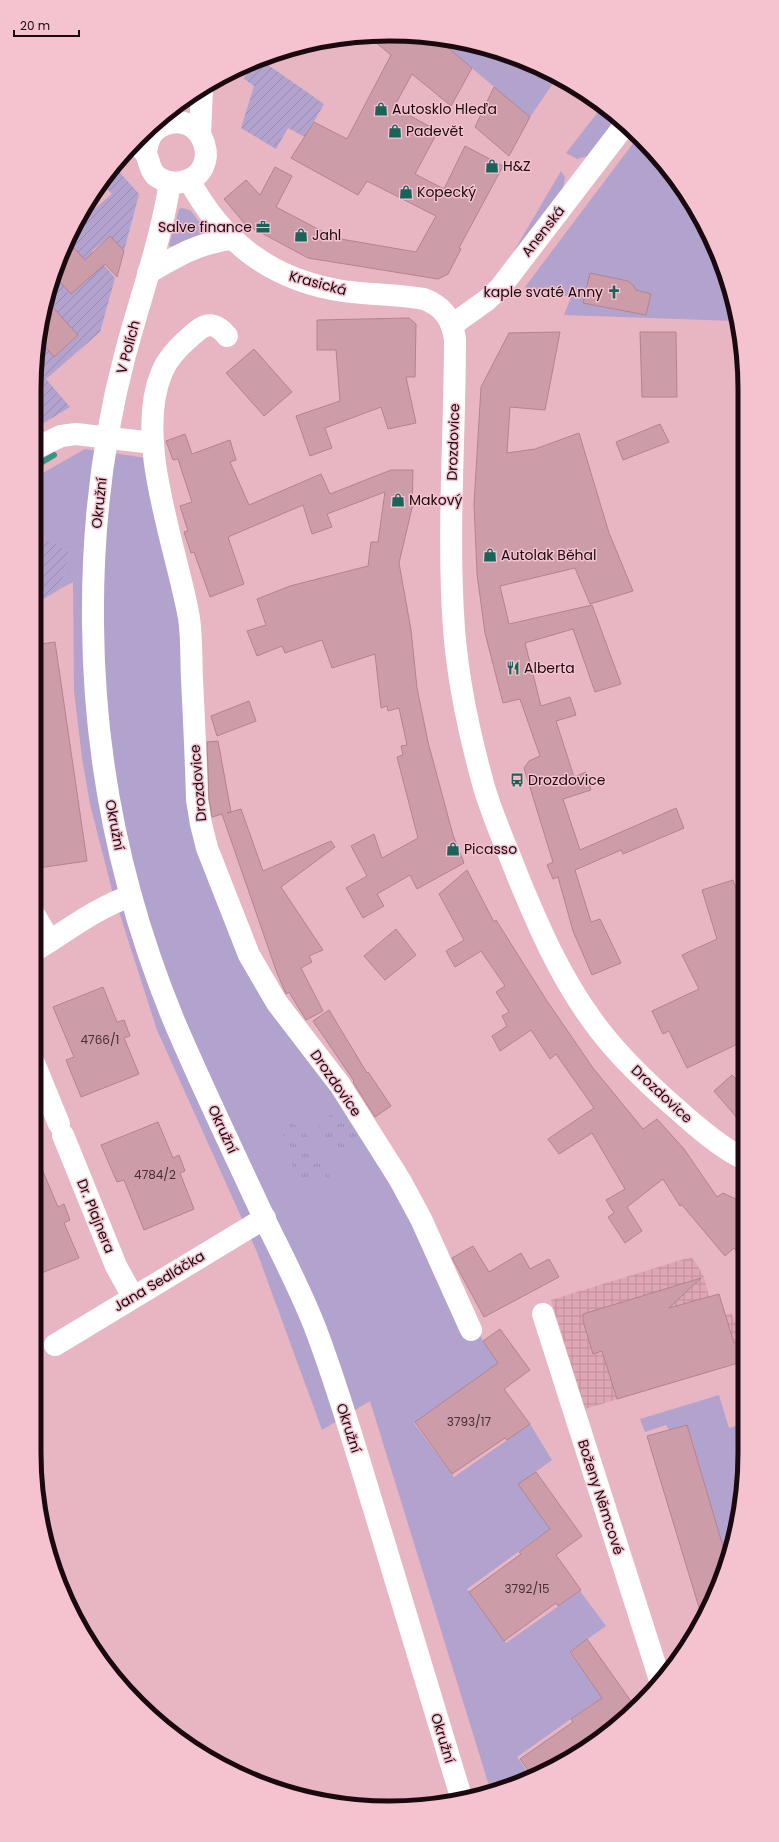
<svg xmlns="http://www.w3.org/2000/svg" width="779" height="1842" viewBox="0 0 779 1842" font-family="Poppins,sans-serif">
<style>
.industrial{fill:url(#industrial-grid)}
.grass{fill:#b2a2ce}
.park{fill:url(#park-tufts)}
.garden{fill:url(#garden-furrows)}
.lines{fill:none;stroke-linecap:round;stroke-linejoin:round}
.stream{stroke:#3c9285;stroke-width:6}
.building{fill:#cd9ca9;stroke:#b2838f}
.minor{stroke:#fff;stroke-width:22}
.labels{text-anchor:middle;stroke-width:3;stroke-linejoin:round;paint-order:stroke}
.number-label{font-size:12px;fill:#472e36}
.poi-label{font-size:14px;fill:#1a0a0f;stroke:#f5c2cf;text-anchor:start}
.street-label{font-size:14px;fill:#1a0a0f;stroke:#f5c2cf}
.rim{fill:none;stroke:#1a0a0f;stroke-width:5}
</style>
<defs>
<pattern id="industrial-grid" width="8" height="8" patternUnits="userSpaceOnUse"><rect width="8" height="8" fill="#dfa6b5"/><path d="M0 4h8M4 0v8" fill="none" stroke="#bf8e9a"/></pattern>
<pattern id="park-tufts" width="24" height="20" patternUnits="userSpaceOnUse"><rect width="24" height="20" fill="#b2a2ce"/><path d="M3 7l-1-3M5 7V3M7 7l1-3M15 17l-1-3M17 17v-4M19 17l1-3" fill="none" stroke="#988ab0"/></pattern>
<pattern id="garden-furrows" width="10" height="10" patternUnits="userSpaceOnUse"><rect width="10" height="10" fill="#b2a2ce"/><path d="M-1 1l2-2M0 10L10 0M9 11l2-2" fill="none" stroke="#988ab0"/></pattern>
</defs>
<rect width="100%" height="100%" fill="#e8b5c2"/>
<path class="industrial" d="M691,1257L696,1263L704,1277L709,1297L719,1294L725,1315L731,1313L743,1340L745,1361L585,1409L551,1300Z"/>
<g class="grass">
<path d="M435,37L504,53L556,79L530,117Z"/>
<path d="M602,107L616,120L590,155L577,159L566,153Z"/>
<path d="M637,138L657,155L708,232L735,321L564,315L571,297L525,287Z"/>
<path d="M561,171L565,177L563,189L520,248L514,251Z"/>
<path d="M182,208L190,210L205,229L203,235L174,249L169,245L179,209Z"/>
<path d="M85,449L146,458L183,630L191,822L242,960L342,1097L483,1341L499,1364L414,1423L454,1477L530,1424L552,1460L519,1484L557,1539L548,1545L540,1536L467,1589L506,1643L580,1591L606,1626L569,1652L609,1707L600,1714L592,1704L517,1757L532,1778L491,1792L370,1401L322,1430L257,1252L157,1030L112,890L90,804L82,758L74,691L73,582L60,589L70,552L34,533V478Z"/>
<path d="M719,1395L729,1428L745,1423V1453L727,1560L687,1425L669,1430L666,1425L645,1432L640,1419Z"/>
</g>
<g class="park">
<circle cx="337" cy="1133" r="19"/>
<path d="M279,1121L294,1124L306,1133L332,1181L323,1180L305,1189L299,1187Z"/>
<path d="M34,1298L41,1312L34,1316Z"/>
</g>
<g class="garden">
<path d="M261,60L324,104L305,137L288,128L276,149L241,128L254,86L243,78Z"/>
<path d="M114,166L139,194L124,251L110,236L92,251L115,278L100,332L46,379L70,407L34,429V390L42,343L54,357L77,336L53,309L47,313L53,275L82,212L87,205L92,211L112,194L104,186L106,184L104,181Z"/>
<path d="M34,533L70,552L60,589L34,605Z"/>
</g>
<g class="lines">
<path class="stream" d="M34,467L54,455"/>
</g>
<g class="building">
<path d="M367,35L435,37L472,68L451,106L412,74L394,107L438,131L415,174L444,189L465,146L503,166L459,248L461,249L448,274L438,279L308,258L245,224L224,199L246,180L260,195L275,167L292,176L276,207L335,238L416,252L436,216L367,181L358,195L291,158L314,122L347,139L391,55Z"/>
<path d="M494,87L530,117L509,156L475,127Z"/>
<path d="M110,236L124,251L117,277L105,264L71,294L53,274L59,261L74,248L85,260Z"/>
<path d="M590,273L628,281L634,286L636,290L651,294L646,315L583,303Z"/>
<path d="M48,302L78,335L54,357L42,343Z"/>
<path d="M409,318L416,324L415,377H406L416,423L388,429L381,407L325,428L332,448L310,456L296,416L340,401L336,350H317V320Z"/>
<path d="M560,332L545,410L510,407L507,453L535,449L579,433L609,533L633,591L590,604L575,568L500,586L509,624L592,605L621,684L595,692L573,629L525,643L541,706L570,697L576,715L556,721L574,777L586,772L591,790L563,799L580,850L676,808L684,828L623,854L621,850L575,870L591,922L600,919L621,963L592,975L573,931L558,877L553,879L547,865L553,862L524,768L529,761L540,756L520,699L503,703L485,633L477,574L474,504L481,387L509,333Z"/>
<path d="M640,332H676L677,397H642Z"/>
<path d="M254,349L292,392L264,416L226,373Z"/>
<path d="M660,424L669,442L623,460L616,442Z"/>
<path d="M185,434L192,454L230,440L236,460L230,462L249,505L321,474L330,494L391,470H413L412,508L399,563L411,630L417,688L428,742L453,835L464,863L417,889L410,875L377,894L384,906L363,918L346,888L367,876L351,846L374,834L382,858L418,838L397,757L403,755L401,746L407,745L399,708L388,711L387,706L381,708L375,654L332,668L322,640L285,653L282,646L257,656L247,631L266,625L257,599L290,586L368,566L371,542H378L385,492L327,514L332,527L312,534L303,505L228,537L244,584L210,597L194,552L191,553L184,532L188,531L180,506L192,502L178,459L173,460L166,441Z"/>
<path d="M55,642L87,861L38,868L34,823V645Z"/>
<path d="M249,701L256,721L217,736L211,716Z"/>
<path d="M218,741L231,812L227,813L241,809L263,871L331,841L335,847L281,887L323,950L309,956L312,962L301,968L323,1011L306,1020L289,992L286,994L277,973L222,814L212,817L209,799L207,742Z"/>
<path d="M467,870L494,922L496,920L547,1001L593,1068L643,1129L657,1119L684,1149L717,1197L723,1193L744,1203V1261L734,1248L725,1256L682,1205L680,1206L663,1179L627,1207L642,1231L625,1243L608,1217L614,1213L606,1200L625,1189L592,1133L559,1154L548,1139L594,1108L556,1054L550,1059L531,1030L500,1051L492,1036L507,1026L502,1016L509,1012L496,992L505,986L481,951L455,967L446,951L464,940L439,894Z"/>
<path d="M733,880L744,913V1041L687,1068L669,1031L663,1034L652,1011L699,989L682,955L717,939L702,890Z"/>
<path d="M396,929L416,955L385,980L364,956Z"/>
<path d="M103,987L117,1022L124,1020L130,1036L124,1038L139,1074L81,1097L66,1060L74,1057L53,1007Z"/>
<path d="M329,1010L367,1073L368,1072L391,1106L375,1117L353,1082L354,1081L313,1021Z"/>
<path d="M732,1075L744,1088V1126L714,1091Z"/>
<path d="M158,1122L173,1158L179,1155L185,1171L180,1173L194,1209L144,1230L124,1180L117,1182L101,1145Z"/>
<path d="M34,1150L58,1207L64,1204L70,1220L64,1223L79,1258L34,1276Z"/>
<path d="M473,1246L489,1272L521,1253L530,1269L549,1259L559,1277L484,1317L452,1258Z"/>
<path d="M701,1278L669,1308L719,1294L734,1343L745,1339V1361L617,1399L602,1351L593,1354L583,1321V1314Z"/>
<path d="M500,1329L530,1370L504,1389L530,1424L507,1440L505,1438L452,1474L415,1422L498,1363L483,1341Z"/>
<path d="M687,1425L727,1560L726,1567L701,1614L647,1436Z"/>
<path d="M536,1472L582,1536L556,1555L581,1590L558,1606L556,1603L504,1641L469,1592L521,1554L519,1552L550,1529L518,1484Z"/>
<path d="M587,1639L633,1704L607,1722L610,1726L587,1748L533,1777L520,1759L573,1722L571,1719L602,1698L570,1652Z"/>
</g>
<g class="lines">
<g class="minor">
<path d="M200,134L202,89"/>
<path d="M135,143C138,146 144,150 146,154C150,162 149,169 156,176C163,181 173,184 182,182C225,173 204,108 164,125C151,130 147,141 146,154"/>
<path d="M189,180C223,243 272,280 343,291C370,295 397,294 424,299C443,306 452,319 455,339C455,435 447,532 454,629C458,681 470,737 484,787C493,818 507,848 518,877C539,928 560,976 592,1020C614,1051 649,1085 678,1110C698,1128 720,1147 744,1159"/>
<path d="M170,182C161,241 140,298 125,355C102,442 92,534 93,624C94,760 122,895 174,1021C203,1089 235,1155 266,1222C283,1257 302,1293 316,1330C341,1396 360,1464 381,1532C408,1621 435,1711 462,1800"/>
<path d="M148,273C175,257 200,242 232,239"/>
<path d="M452,325L487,300L500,288L624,126"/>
<path d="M227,336C218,325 209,321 197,331C184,342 169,355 162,372C133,439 177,548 189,618C192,638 191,659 192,679C194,719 196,760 197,800L201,824L207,848L249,955L277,1003L340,1085L400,1180L421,1219L471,1330"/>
<path d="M34,449L61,436L76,434L153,443"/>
<path d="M34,914L50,941"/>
<path d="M34,951C66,932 95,908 131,896"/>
<path d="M34,1063L59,1124"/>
<path d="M63,1135L116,1266L133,1297"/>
<path d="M543,1314L660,1680"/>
<path d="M55,1345L265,1218"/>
</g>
</g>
<defs>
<g id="shop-bare" transform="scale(1.08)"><path d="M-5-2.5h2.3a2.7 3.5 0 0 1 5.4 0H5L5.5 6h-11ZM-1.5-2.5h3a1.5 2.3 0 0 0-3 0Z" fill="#196358" stroke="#f5c2cf" stroke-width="2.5" paint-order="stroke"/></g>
<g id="office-bare" transform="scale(1.08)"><path d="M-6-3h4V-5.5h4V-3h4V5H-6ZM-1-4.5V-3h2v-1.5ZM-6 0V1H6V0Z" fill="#196358" stroke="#f5c2cf" stroke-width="2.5" paint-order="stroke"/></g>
<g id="church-bare" transform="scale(1.08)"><path d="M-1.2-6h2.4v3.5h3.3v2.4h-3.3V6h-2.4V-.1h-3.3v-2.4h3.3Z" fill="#196358" stroke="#f5c2cf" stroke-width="2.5" paint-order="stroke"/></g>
<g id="restaurant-bare" transform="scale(1.08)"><path d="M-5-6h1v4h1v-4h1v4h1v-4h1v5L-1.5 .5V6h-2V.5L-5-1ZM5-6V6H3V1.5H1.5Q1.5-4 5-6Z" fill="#196358" stroke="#f5c2cf" stroke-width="2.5" paint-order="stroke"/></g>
<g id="bus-bare" transform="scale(1.08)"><path d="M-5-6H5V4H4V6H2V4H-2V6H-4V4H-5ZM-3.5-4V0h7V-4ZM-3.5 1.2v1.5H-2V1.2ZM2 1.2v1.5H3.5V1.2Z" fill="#196358" stroke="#f5c2cf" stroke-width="2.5" paint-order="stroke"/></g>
</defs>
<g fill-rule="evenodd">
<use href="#shop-bare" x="381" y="109"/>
<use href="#shop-bare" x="395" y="131"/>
<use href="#shop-bare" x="492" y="166"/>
<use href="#shop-bare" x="406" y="192"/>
<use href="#office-bare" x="263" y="227"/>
<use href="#shop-bare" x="301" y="235"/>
<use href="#church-bare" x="614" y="292"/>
<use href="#shop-bare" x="398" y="500"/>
<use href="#shop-bare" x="490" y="555"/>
<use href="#restaurant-bare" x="513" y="668"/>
<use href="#bus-bare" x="517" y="780"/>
<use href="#shop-bare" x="453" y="849"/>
</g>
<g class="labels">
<g class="number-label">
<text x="100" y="1044">4766/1</text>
<text x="155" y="1179">4784/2</text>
<text x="469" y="1426">3793/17</text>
<text x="527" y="1593">3792/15</text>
</g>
<g class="poi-label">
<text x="392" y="114">Autosklo Hleďa</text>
<text x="406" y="136">Padevět</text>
<text x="503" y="171">H&amp;Z</text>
<text x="417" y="197">Kopecký</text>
<text x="252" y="232" text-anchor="end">Salve finance</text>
<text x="312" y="240">Jahl</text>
<text x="603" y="297" text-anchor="end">kaple svaté Anny</text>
<text x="409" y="505">Makový</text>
<text x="501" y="560">Autolak Běhal</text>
<text x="524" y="673">Alberta</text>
<text x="528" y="785">Drozdovice</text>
<text x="464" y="854">Picasso</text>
</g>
<g class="street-label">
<text transform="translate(543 231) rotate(-52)" y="5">Anenská</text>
<text transform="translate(318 283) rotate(15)" y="5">Krasická</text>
<text transform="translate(128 347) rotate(-75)" y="5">V Polích</text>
<text transform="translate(453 442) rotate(-88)" y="5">Drozdovice</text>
<text transform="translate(99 503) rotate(-84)" y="5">Okružní</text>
<text transform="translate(198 783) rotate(-95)" y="5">Drozdovice</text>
<text transform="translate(115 825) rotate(79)" y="5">Okružní</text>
<text transform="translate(336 1083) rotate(55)" y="5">Drozdovice</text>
<text transform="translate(662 1094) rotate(43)" y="5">Drozdovice</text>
<text transform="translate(223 1129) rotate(65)" y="5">Okružní</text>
<text transform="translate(96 1216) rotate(68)" y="5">Dr. Plajnera</text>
<text transform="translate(159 1281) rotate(-31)" y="5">Jana Sedláčka</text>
<text transform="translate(349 1428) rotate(72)" y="5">Okružní</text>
<text transform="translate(601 1497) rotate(72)" y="5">Boženy Němcové</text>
<text transform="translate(443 1738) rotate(73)" y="5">Okružní</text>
</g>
</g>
<path d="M0 0H779V1842H0ZM389 41H390A348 348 0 0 1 738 389V1453A348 348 0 0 1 390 1801H389A348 348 0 0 1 41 1453V389A348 348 0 0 1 389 41Z" fill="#f5c2cf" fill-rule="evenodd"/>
<path class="rim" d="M389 41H390A348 348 0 0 1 738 389V1453A348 348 0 0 1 390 1801H389A348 348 0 0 1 41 1453V389A348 348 0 0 1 389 41Z"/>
<path d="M14 30v6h65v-6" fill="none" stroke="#1a0a0f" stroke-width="2"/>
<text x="20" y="30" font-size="12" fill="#1a0a0f" stroke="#f5c2cf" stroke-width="3" paint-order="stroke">20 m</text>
</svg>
